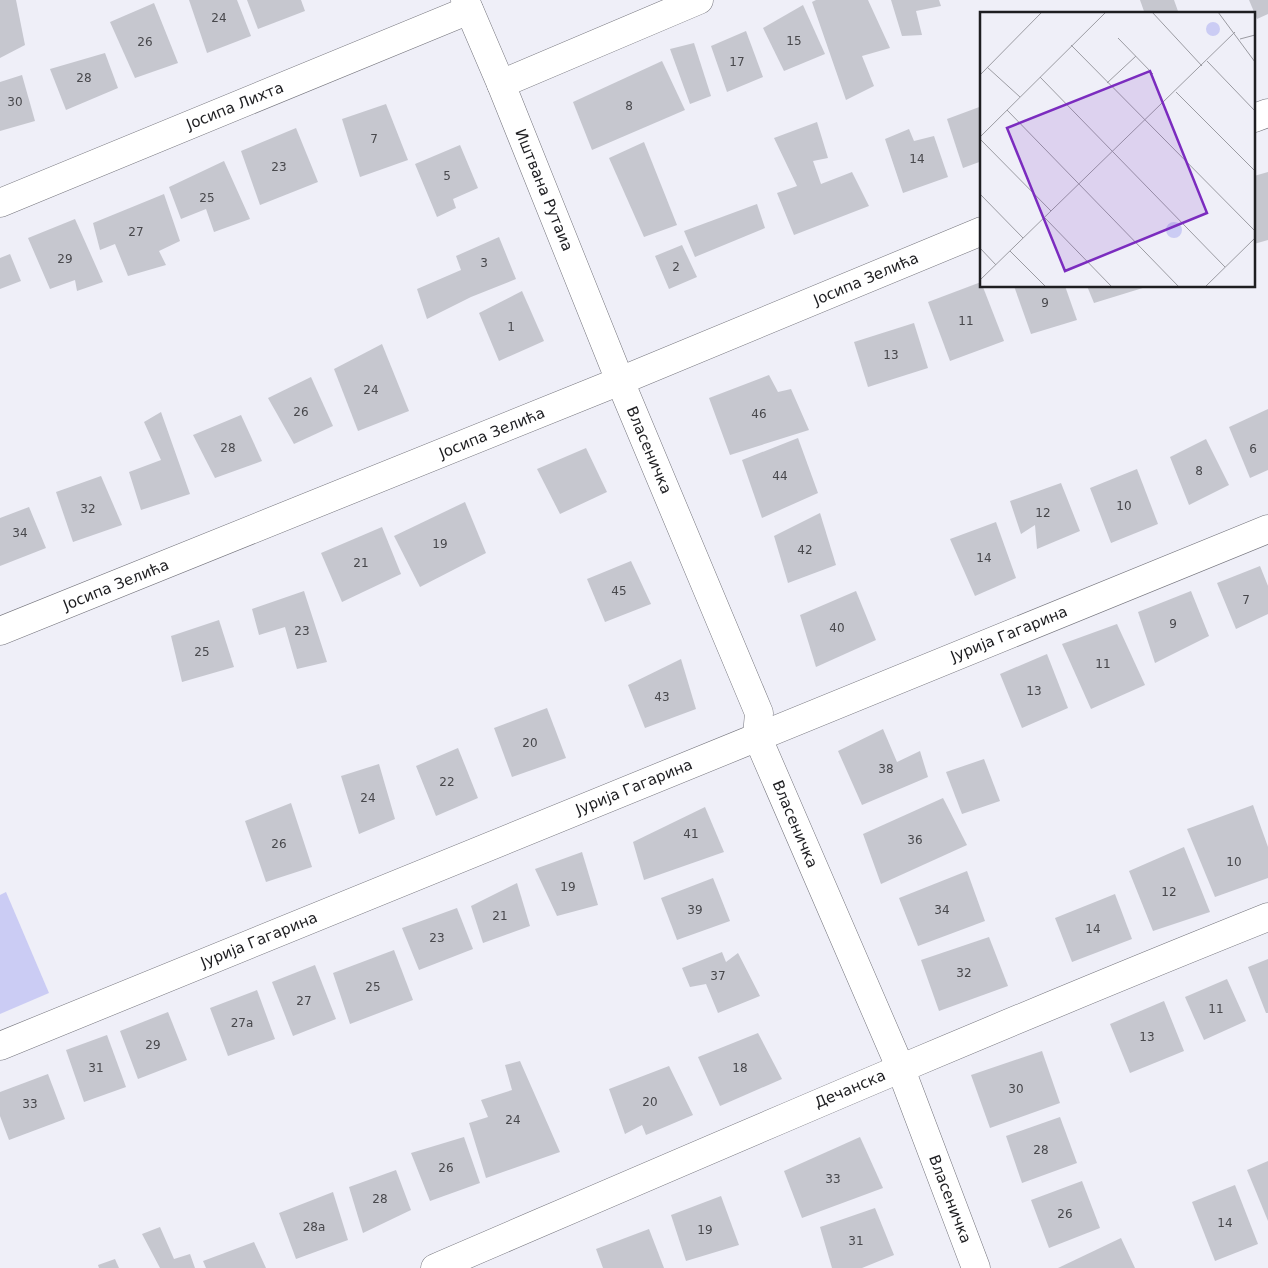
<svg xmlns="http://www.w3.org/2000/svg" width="1268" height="1268" viewBox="0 0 1268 1268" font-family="'DejaVu Sans',sans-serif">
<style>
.green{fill:#cbccf4}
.building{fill:#c6c7cf}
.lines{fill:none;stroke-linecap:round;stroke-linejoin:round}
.minor-casing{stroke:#74747c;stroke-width:29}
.minor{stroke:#fff;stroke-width:28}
.labels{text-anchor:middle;stroke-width:5;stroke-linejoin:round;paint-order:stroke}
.number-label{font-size:12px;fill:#48484c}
.street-label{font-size:15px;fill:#1e1e21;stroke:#fff}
.inset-road{fill:none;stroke:#9b9ba2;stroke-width:1}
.view{fill:#7b2cbf;fill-opacity:0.15;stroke:#7b2cbf;stroke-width:2.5}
.inset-edge{fill:none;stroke:#1e1e21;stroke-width:2.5}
</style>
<rect width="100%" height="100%" fill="#efeff8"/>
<path class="green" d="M6,892L49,993L0,1014V895Z"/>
<g class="building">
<path d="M0,0H16L25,45L0,58Z"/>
<path d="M189,0H237L251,36L207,53Z"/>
<path d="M247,0H301L305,11L258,29Z"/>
<path d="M816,0H868L890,48L862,56L874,86L846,100L812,2Z"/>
<path d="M891,0H939L941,6L916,11L922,35L902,36Z"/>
<path d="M1140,0H1174L1179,14H1145Z"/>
<path d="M1249,0H1268V14L1257,19Z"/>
<path d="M154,3L178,63L135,78L110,22Z"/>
<path d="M803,5L825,54L784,71L763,28Z"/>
<path d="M746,31L763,77L727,92L711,46Z"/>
<path d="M694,43L711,96L690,104L670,49Z"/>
<path d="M105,53L118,88L66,110L50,69Z"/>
<path d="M662,61L685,110L592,150L573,102Z"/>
<path d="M22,75L35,121L0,131V82Z"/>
<path d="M386,104L408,160L360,177L342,119Z"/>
<path d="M982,106V161L963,168L947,119Z"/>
<path d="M817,122L828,158L813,161L821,184L852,172L869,206L794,235L777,193L797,186L774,138Z"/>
<path d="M296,128L318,182L260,205L241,151Z"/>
<path d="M909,129L914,141L934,136L948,177L903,193L885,139Z"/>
<path d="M644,142L677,225L644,237L609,158Z"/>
<path d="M460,145L478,188L453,199L456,208L437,217L415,164Z"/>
<path d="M224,161L250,219L214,232L206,209L181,219L169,187Z"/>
<path d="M1268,172V240L1254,244V176Z"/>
<path d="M164,194L180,241L159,251L166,265L128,276L115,244L100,250L93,223Z"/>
<path d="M757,204L765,228L695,257L684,231Z"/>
<path d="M75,219L103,282L77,291L75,280L50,289L28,238Z"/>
<path d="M499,237L516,279L471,297L427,319L417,289L461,270L456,256Z"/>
<path d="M682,245L697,277L669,289L655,256Z"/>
<path d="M10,254L21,281L0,289V258Z"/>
<path d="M981,282L1004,341L950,361L928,302Z"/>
<path d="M1014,286H1065L1077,320L1031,334Z"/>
<path d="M1087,286H1146V287L1094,303Z"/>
<path d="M522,291L544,341L499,361L479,313Z"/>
<path d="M914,323L928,368L868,387L854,342Z"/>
<path d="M382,344L409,411L358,431L334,369Z"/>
<path d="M769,375L778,392L791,389L809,430L730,455L709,398Z"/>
<path d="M311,377L333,426L294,444L268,398Z"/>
<path d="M1268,409V470L1250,478L1229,427Z"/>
<path d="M161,412L190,494L141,510L129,472L161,460L144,422Z"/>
<path d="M241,415L262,461L215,478L193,435Z"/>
<path d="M798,438L818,493L762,518L742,460Z"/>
<path d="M1206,439L1229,485L1189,505L1170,457Z"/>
<path d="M586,448L607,492L560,514L537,469Z"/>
<path d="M1137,469L1158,524L1111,543L1090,488Z"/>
<path d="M101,476L122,525L73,542L56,492Z"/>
<path d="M1061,483L1080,531L1037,549L1035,525L1021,534L1010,501Z"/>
<path d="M465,502L486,553L420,587L394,536Z"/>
<path d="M29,507L46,548L0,566V518Z"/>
<path d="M820,513L836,565L788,583L774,536Z"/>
<path d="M996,522L1016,578L975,596L950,539Z"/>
<path d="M382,527L401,574L342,602L321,553Z"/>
<path d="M631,561L651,604L605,622L587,579Z"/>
<path d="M1260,566L1268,586V614L1236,629L1217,583Z"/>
<path d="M304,591L327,662L297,669L285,627L259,635L252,609Z"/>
<path d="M856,591L876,640L816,667L800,615Z"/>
<path d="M1191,591L1209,636L1155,663L1138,612Z"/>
<path d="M219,620L234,667L182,682L171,636Z"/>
<path d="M1117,624L1145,685L1091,709L1062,644Z"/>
<path d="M1047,654L1068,708L1022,728L1000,674Z"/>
<path d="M681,659L696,709L645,728L628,685Z"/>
<path d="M547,708L566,758L512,777L494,728Z"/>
<path d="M883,729L897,762L920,751L928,777L862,805L838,751Z"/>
<path d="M458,748L478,798L436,816L416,766Z"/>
<path d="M984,759L1000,801L962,814L946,772Z"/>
<path d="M379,764L395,819L359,834L341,776Z"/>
<path d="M943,798L967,845L881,884L863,834Z"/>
<path d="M291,803L312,867L266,882L245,821Z"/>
<path d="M1253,805L1268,847V878L1215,897L1187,829Z"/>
<path d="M705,807L724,852L644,880L633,842Z"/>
<path d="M1184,847L1210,912L1153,931L1129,871Z"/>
<path d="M582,852L598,905L557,916L535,869Z"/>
<path d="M967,871L985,921L918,946L899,898Z"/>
<path d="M713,878L730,921L677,940L661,898Z"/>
<path d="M517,883L530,926L483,943L471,906Z"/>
<path d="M1115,894L1132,939L1072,962L1055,918Z"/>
<path d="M457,908L473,949L419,970L402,928Z"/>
<path d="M989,937L1008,986L939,1011L921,960Z"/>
<path d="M394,950L413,1000L350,1024L333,973Z"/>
<path d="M722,952L726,962L738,953L760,996L718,1013L706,984L690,987L682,968Z"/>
<path d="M1268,959V1013H1266L1248,967Z"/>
<path d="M315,965L336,1019L293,1036L272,982Z"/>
<path d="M1227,979L1246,1021L1204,1040L1185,997Z"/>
<path d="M257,990L275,1039L228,1056L210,1008Z"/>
<path d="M1164,1001L1184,1051L1130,1073L1110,1024Z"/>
<path d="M168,1012L187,1060L138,1079L120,1031Z"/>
<path d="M758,1033L782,1079L720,1106L698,1057Z"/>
<path d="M107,1035L126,1087L84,1102L66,1050Z"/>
<path d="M1042,1051L1060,1103L990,1128L971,1075Z"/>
<path d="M520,1061L560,1152L486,1178L469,1123L488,1117L481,1100L512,1090L505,1065Z"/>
<path d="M669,1066L693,1115L646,1135L642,1125L625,1134L609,1089Z"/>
<path d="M48,1074L65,1119L9,1140L0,1116V1092Z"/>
<path d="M1060,1117L1077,1163L1022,1183L1006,1136Z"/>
<path d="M464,1137L480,1183L430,1201L411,1153Z"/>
<path d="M860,1137L883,1188L802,1218L784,1171Z"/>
<path d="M1268,1161V1221L1247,1170Z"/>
<path d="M396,1170L411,1210L363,1233L349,1187Z"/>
<path d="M1082,1181L1100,1228L1049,1248L1031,1200Z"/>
<path d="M1235,1185L1258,1244L1215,1261L1192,1202Z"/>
<path d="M333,1192L348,1240L296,1259L279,1213Z"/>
<path d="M721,1196L739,1245L686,1261L671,1215Z"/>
<path d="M875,1208L894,1255L862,1268H832L820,1227Z"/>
<path d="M160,1227L174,1259L190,1254L195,1268H160L142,1234Z"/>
<path d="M649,1229L664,1268H603L596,1249Z"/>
<path d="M1121,1238L1135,1268H1058Z"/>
<path d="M254,1242L266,1268H206L203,1261Z"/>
<path d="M115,1259L119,1268H99L98,1265Z"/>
</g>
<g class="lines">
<g class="minor-casing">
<g id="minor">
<path d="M465,0L501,84L620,381L759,713L757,736L900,1067L976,1268"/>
<path d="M501,84L699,0"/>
<path d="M1254,118L1268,113"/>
<path d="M0,203L469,10"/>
<path d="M0,631L620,381L982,231"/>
<path d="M0,1046L1268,529"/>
<path d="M435,1268C712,1149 988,1029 1268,917"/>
</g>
</g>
<use href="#minor" class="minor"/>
</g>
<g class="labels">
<g class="number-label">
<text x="219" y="22">24</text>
<text x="794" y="45">15</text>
<text x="145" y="46">26</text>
<text x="737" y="66">17</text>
<text x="84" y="82">28</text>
<text x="15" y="106">30</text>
<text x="629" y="110">8</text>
<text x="374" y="143">7</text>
<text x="917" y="163">14</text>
<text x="279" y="171">23</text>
<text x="447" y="180">5</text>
<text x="207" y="202">25</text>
<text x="136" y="236">27</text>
<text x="65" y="263">29</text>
<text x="484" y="267">3</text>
<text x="676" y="271">2</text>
<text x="1045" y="307">9</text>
<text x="966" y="325">11</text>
<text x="511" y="331">1</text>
<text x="891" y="359">13</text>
<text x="371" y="394">24</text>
<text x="301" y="416">26</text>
<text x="759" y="418">46</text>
<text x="228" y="452">28</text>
<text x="1253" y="453">6</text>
<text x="1199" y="475">8</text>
<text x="780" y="480">44</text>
<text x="1124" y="510">10</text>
<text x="88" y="513">32</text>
<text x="1043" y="517">12</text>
<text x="20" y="537">34</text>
<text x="440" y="548">19</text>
<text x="805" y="554">42</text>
<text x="984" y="562">14</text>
<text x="361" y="567">21</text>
<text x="619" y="595">45</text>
<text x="1246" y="604">7</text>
<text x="1173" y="628">9</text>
<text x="837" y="632">40</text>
<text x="302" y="635">23</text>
<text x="202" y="656">25</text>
<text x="1103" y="668">11</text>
<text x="1034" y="695">13</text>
<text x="662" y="701">43</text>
<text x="530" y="747">20</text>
<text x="886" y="773">38</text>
<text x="447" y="786">22</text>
<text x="368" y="802">24</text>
<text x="691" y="838">41</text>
<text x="915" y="844">36</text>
<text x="279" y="848">26</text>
<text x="1234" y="866">10</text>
<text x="568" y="891">19</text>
<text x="1169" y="896">12</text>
<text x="695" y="914">39</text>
<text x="942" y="914">34</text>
<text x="500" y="920">21</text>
<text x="1093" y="933">14</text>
<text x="437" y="942">23</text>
<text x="964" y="977">32</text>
<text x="718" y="980">37</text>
<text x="373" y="991">25</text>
<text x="304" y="1005">27</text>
<text x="1216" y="1013">11</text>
<text x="242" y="1027">27a</text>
<text x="1147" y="1041">13</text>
<text x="153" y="1049">29</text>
<text x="96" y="1072">31</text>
<text x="740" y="1072">18</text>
<text x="1016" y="1093">30</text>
<text x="650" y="1106">20</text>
<text x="30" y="1108">33</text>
<text x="513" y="1124">24</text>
<text x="1041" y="1154">28</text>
<text x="446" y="1172">26</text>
<text x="833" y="1183">33</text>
<text x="380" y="1203">28</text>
<text x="1065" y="1218">26</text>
<text x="1225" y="1227">14</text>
<text x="314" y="1231">28a</text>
<text x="705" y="1234">19</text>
<text x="856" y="1245">31</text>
</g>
<g class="street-label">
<text transform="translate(235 106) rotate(-22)" y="5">Јосипа Лихта</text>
<text transform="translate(544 190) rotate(68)" y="5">Иштвана Рутаиа</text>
<text transform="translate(866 279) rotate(-23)" y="5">Јосипа Зелића</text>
<text transform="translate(492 433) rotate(-22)" y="5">Јосипа Зелића</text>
<text transform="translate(649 450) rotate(67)" y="5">Власеничка</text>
<text transform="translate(116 585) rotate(-22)" y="5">Јосипа Зелића</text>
<text transform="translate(1009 634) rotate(-22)" y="5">Јурија Гагарина</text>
<text transform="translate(634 787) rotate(-22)" y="5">Јурија Гагарина</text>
<text transform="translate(795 824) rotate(67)" y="5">Власеничка</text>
<text transform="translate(259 940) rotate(-22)" y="5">Јурија Гагарина</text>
<text transform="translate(850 1089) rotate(-23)" y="5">Дечанска</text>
<text transform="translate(950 1199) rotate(69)" y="5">Власеничка</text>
</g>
</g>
<g transform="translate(980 12)">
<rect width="275" height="275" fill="#efeff8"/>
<path d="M226 17a7 7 0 1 1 14 0a7 7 0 1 1-14 0ZM186 218a8 8 0 1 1 16 0a8 8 0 1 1-16 0Z" fill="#cbccf4"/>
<path class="inset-road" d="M172,0L222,54M238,0L275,50M138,26L173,62M260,27L275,23M91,33L275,219M227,49L275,99M7,55L40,85M0,63L62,0M60,65L245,255M127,71L156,44M196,80L275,159M27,98L199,275M0,125L126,0M0,127L71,199M0,182L43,226M65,206L132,275M0,236L16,253M30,239L66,275M0,268L255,20M225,275L275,226"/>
<path class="view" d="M170,59L227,201L85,259L27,116Z"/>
<rect width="275" height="275" class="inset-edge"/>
</g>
</svg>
